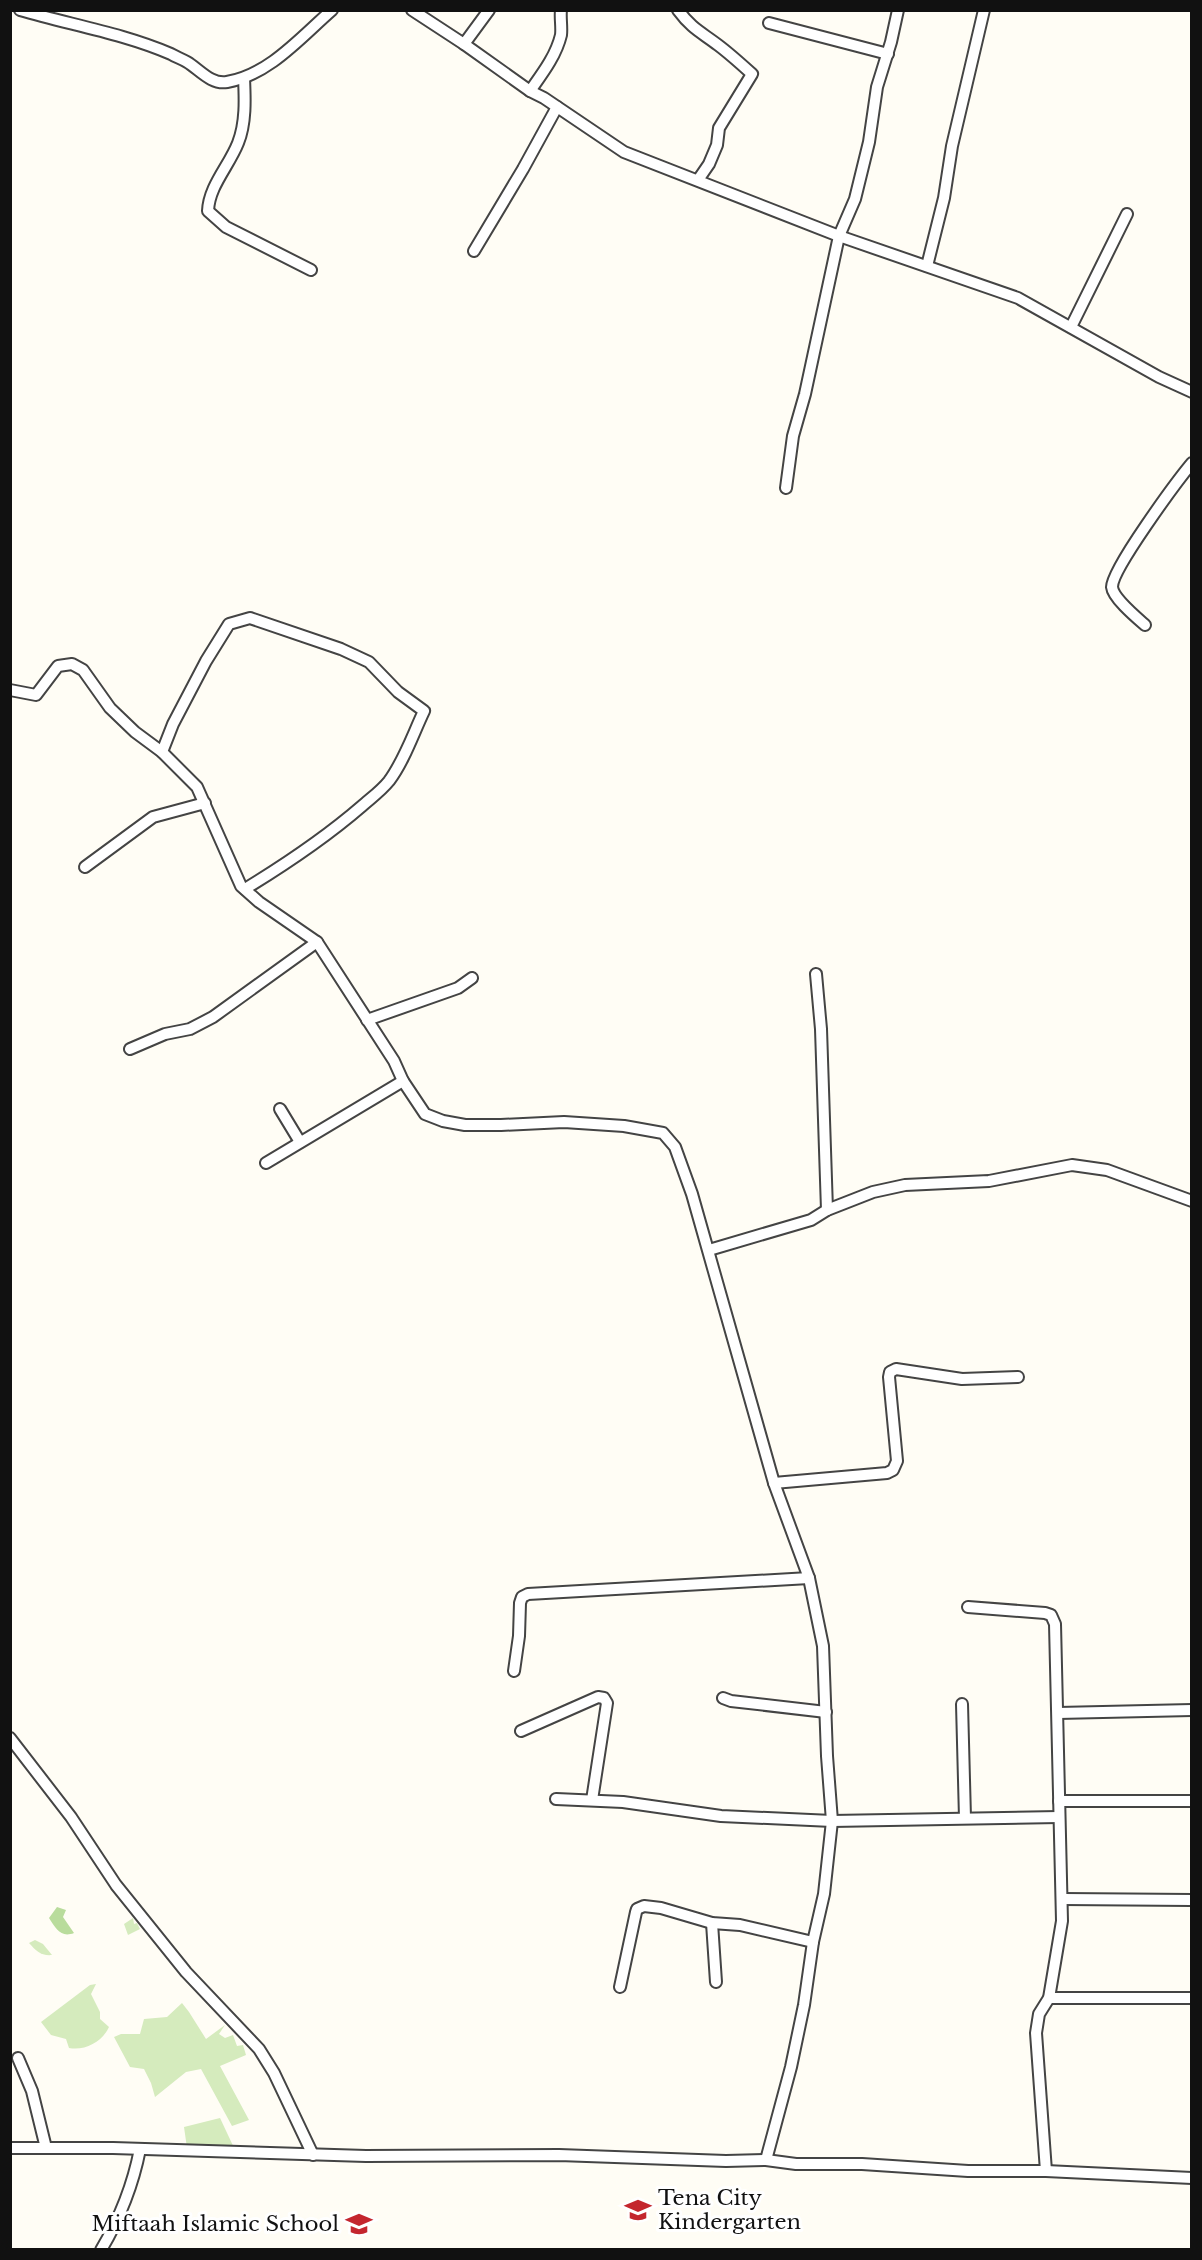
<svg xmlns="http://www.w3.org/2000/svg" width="1202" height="2260" viewBox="0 0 1202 2260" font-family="'Libre Baskerville',serif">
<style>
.green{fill:#d5ebbd}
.forest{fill:#b9dc9c}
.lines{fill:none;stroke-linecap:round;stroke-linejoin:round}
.street-casing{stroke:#444;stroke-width:14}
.street{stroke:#fff;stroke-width:10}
.labels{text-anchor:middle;stroke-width:6;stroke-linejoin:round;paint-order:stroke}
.poi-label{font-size:21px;fill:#111;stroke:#fff;text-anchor:start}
</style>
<rect width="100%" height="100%" fill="#fffdf5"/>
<g class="green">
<path d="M133,1918L134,1924L137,1923L140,1929L128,1935L124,1924Z"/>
<path d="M35,1940L43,1944L52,1955C41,1956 36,1951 29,1943Z"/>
<path d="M96,1984L91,1994L100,2012V2019L109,2027C102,2042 85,2051 69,2048L66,2039L51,2035L41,2022L90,1985Z"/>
<path d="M182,2003L189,2012L206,2039L225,2025L219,2034L225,2038L233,2035L237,2046L243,2045L246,2055L220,2066L249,2120L232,2126L201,2069L186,2072L155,2097L151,2083L144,2069L130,2067L114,2037L121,2034H140L144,2019L167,2017Z"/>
<path d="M220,2118L235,2150L187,2148L184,2127Z"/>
</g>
<path class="forest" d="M57,1907L66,1910L63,1917L74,1933C61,1938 56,1929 49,1918Z"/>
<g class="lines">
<g class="street-casing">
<g id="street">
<path d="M20,10C71,25 122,33 171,54C176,57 182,59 187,62C199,69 211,85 227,82C269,75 301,37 332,10"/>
<path d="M412,10L464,44L530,91L544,98L624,152L839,236L1018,298L1159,377L1192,392"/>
<path d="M678,10C692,29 701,32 718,45C730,54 741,64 752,74L719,128L717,145L709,164L698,180"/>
<path d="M769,23L888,54"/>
<path d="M464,44L489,10"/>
<path d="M244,78C245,99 246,123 238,143C229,166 209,186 208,211L226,227L311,270"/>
<path d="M530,91C542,74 556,56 561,35C562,27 560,18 561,10"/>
<path d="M474,251L523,169L557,107"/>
<path d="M927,266L944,198L952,146L984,10"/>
<path d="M1071,327L1127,214"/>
<path d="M786,488L793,436L805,394L839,236L855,199L869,142L877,87L891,42L898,10"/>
<path d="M1145,625C1137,618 1113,598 1112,587C1112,569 1177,481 1192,463"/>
<path d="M10,690L36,695L58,666L72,664L83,670L110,708L135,732L162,752L197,787L241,886L259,902L317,942L394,1061L403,1081"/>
<path d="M162,752L173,724L206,661L229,624L250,618L341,649L369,662L398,692L424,711C413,734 404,761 389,781C381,791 371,798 362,806C325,838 286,864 245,889"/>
<path d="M85,867L153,817L205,803"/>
<path d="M816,974L821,1029L827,1210"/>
<path d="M367,1020L458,988L472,978"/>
<path d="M130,1049L165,1034L190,1029L213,1017L317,942"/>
<path d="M280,1109L300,1142"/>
<path d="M266,1163L403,1081L425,1114L443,1121L465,1125H501L564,1122L624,1126L663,1133L675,1147L692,1194L774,1483L809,1578L823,1646L827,1756L832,1821L824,1894L813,1942L804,2005L791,2067L766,2160"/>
<path d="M709,1250L811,1220L827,1210L873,1192L905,1185L989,1181L1072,1165L1107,1170L1192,1201"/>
<path d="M774,1483L887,1473L893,1470L897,1461L889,1377L890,1372L896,1369L962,1379L1018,1377"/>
<path d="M968,1607L1045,1613L1051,1615L1055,1624L1062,1921L1049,1998L1039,2014L1036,2033L1046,2171"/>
<path d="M514,1671L519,1636L520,1603L522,1597L528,1594L809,1578"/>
<path d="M723,1698L731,1701L826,1712"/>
<path d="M962,1704L965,1818"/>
<path d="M1058,1713L1192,1710"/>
<path d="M521,1731L598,1697L604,1698L607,1703L592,1800"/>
<path d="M10,1738L71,1817L116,1885L186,1972L259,2049L274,2073L313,2155"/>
<path d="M556,1799L623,1802L721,1816L832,1821L1059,1817"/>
<path d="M1059,1801H1192"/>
<path d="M1063,1899L1192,1900"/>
<path d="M712,1923L716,1982"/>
<path d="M620,1987L636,1912L637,1909L644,1906L661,1908L712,1923L740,1925L813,1942"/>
<path d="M1049,1998H1192"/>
<path d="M18,2058L32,2091L46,2148"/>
<path d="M10,2148H113L366,2156L559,2155L726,2161L766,2160L796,2164H862L968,2171H1046L1192,2178"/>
<path d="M101,2250C120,2218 133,2185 140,2149"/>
</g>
</g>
<use href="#street" class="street"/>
</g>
<defs>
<g id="school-bare" transform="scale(2.07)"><path d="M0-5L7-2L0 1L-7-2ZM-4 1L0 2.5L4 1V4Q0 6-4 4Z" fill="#c4262e" stroke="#fff" stroke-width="2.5" paint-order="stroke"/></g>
</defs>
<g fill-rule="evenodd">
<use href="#school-bare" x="638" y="2210"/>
<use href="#school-bare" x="359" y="2224"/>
</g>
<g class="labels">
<g class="poi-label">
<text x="658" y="2205">Tena City<tspan x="658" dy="24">Kindergarten</tspan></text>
<text x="339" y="2231" text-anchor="end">Miftaah Islamic School</text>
</g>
</g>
<rect width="1202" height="2260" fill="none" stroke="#111111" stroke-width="24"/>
</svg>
